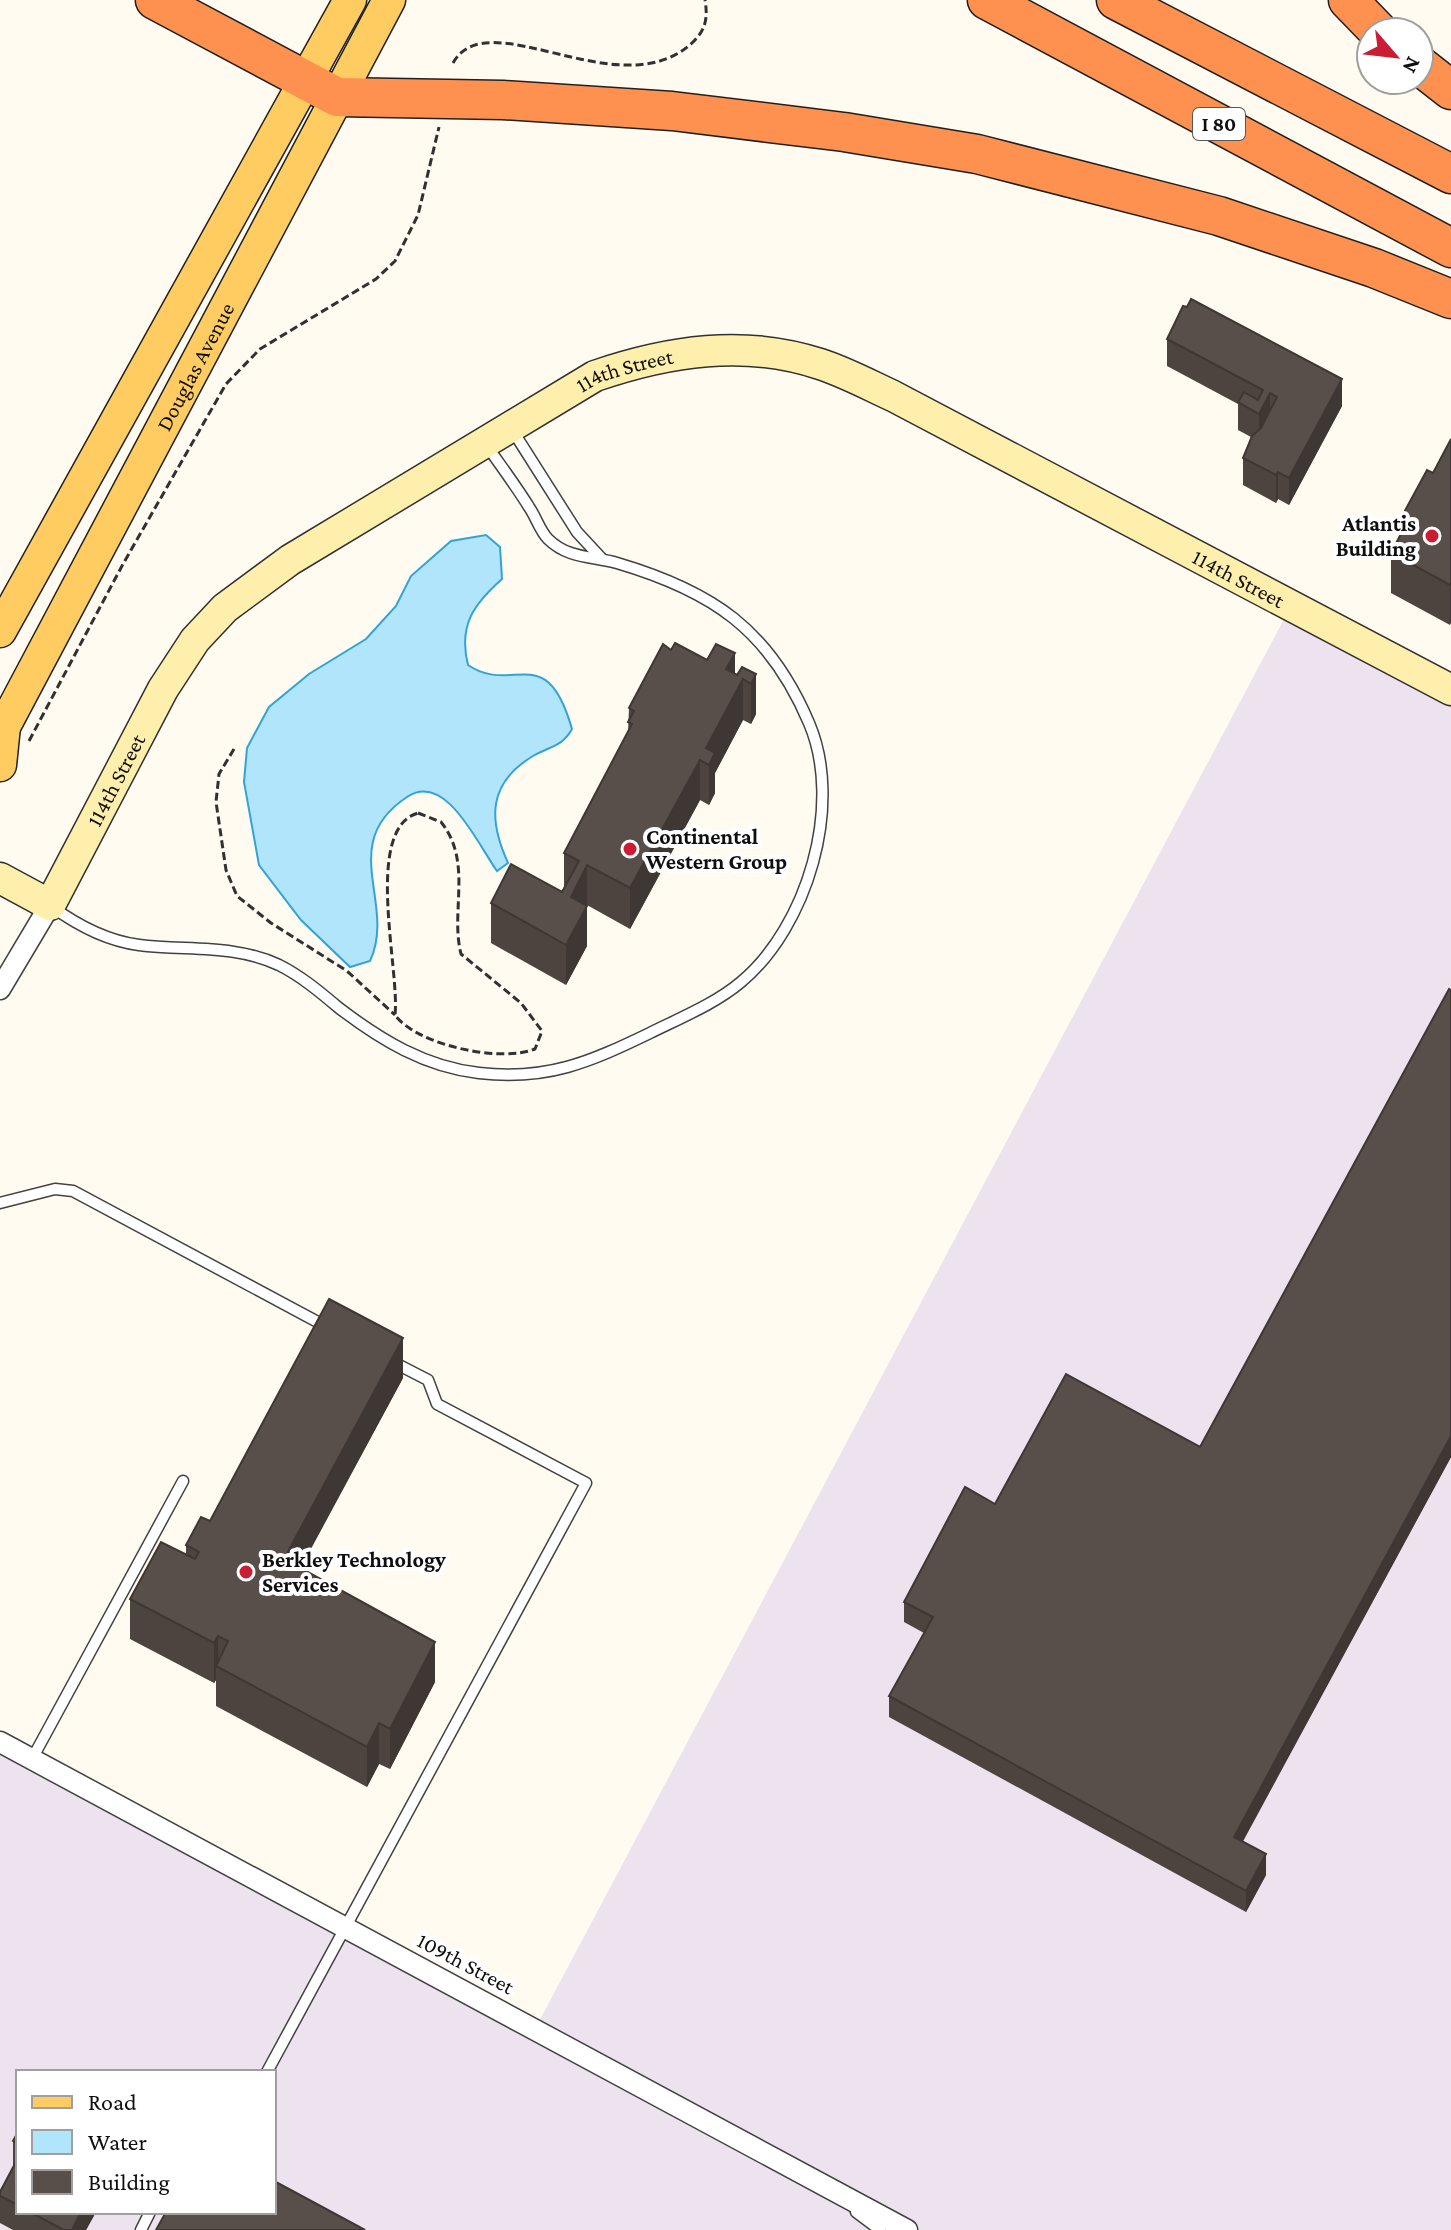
<svg xmlns="http://www.w3.org/2000/svg" width="1451" height="2230" viewBox="0 0 1451 2230" font-family="'Crimson Pro',serif">
<style>
.industrial{fill:#ece3ee;fill-rule:evenodd}
.water{fill:#b1e5fb;stroke:#33a3d7;stroke-width:2}
.lines{fill:none;stroke-linecap:round;stroke-linejoin:round}
.lane-casing{stroke:#424242;stroke-width:13}
.street-casing{stroke:#424242;stroke-width:23}
.secondary-casing{stroke:#313131;stroke-width:33}
.primary-casing{stroke:#202020;stroke-width:35}
.highway-casing{stroke:#202020;stroke-width:41}
.path{stroke:#313131;stroke-width:3;stroke-dasharray:8 4;stroke-linecap:butt}
.lane{stroke:#fff;stroke-width:10}
.street{stroke:#fff;stroke-width:20}
.secondary{stroke:#ffefac;stroke-width:30}
.primary{stroke:#ffcc61;stroke-width:32}
.highway{stroke:#fe9150;stroke-width:38}
.wall{fill:#4d4440}
.shaded-wall{fill:#3e3734}
.building{fill:#594f4a;stroke:#3e3734;stroke-width:2}
.poi-dot{fill:#ca1c32;stroke:#fff;stroke-width:3}
.labels{text-anchor:middle;stroke-width:8;stroke-linejoin:round;paint-order:stroke}
.shield{fill:#fff;stroke:#575757;stroke-width:2}
.shield-label{font-size:20px;font-weight:bold;fill:#0f0f0f}
.street-label{font-size:22px;fill:#0f0f0f;stroke:#fff}
.poi-label{font-size:22px;font-weight:bold;fill:#0f0f0f;stroke:#fff;text-anchor:start}
</style>
<rect width="100%" height="100%" fill="#fffbf1"/>
<path class="industrial" d="M1291,606L1451,690V2230H0V1742L536,2027ZM18,2072H274V2212H18Z"/>
<path class="water" d="M486,535L500,547L502,579C474,604 458,625 468,665C513,696 546,638 572,729C562,747 550,746 533,756C488,783 488,819 508,863L497,871C478,845 446,771 407,797C336,844 397,903 370,961L350,967L301,920L259,865L244,782L247,748L269,707L309,674L366,639L396,606L411,576L451,541Z"/>
<g class="lines">
<g class="lane-casing">
<g id="lane">
<path d="M511,428L577,532L602,559"/>
<path d="M51,906C77,925 108,941 139,945C187,951 234,944 279,965C301,976 320,992 339,1008C381,1040 425,1067 479,1073C547,1081 590,1062 650,1033C680,1018 715,1004 741,982C807,927 844,805 809,723C769,629 712,591 617,563C593,556 568,559 548,539C540,531 536,517 529,507C516,486 501,466 487,446"/>
<path d="M0,1203L55,1189L73,1191L327,1327"/>
<path d="M32,1759L183,1481"/>
<path d="M267,2072L586,1483L437,1404L428,1380L391,1361"/>
<path d="M856,2212L880,2230"/>
<path d="M141,2230L150,2212"/>
</g>
</g>
<g class="street-casing">
<g id="street">
<path d="M0,989L50,905"/>
<path d="M0,1742L907,2230"/>
</g>
</g>
<g class="secondary-casing">
<g id="secondary">
<path id="s1" d="M0,878L50,905L163,689L195,640L225,608L290,560L595,376C668,351 744,339 820,364C845,372 869,385 893,396L1451,690"/>
</g>
</g>
<g class="primary-casing">
<g id="primary">
<path d="M0,631L350,0"/>
<path id="s2" d="M0,734L389,0"/>
<path d="M0,765L4,726"/>
</g>
</g>
<g class="highway-casing">
<g id="highway">
<path d="M155,0L337,97L503,100L672,111L844,132L977,154L1219,216L1374,268L1451,299"/>
<path d="M987,0L1451,248"/>
<path d="M1116,0L1451,174"/>
<path d="M1348,0L1379,32"/>
<path d="M1419,65L1451,90"/>
</g>
</g>
<g class="path">
<path d="M453,63C488,0 620,109 692,43C706,30 708,18 705,0"/>
<path d="M29,741L123,564L226,384L260,349L376,279L395,261L418,215L439,127"/>
<path d="M234,749L219,774L216,802L226,870L237,896L271,923L347,971L395,1015"/>
<path d="M418,813L441,822C473,862 450,911 461,954L521,1003L542,1031L535,1049C500,1063 417,1045 395,1015C400,969 363,829 418,813Z"/>
</g>
<use href="#lane" class="lane"/>
<use href="#street" class="street"/>
<use href="#secondary" class="secondary"/>
<use href="#primary" class="primary"/>
<use href="#highway" class="highway"/>
</g>
<g class="wall">
<path d="M1167,339L1342,406L1289,505L1278,499L1276,503L1243,485V458L1251,437L1238,430V404L1167,366Z"/>
<path d="M1451,439L1450,625L1391,593V553L1401,534V518L1433,473Z"/>
<path d="M671,650L737,675L756,674V714L751,724L743,720L715,773V793L709,805L700,800L630,929L587,905V946L566,985L491,943V903L562,892L564,889V853L628,732L629,708Z"/>
<path d="M1451,990V1457L1242,1842L1266,1875L1246,1912L889,1717V1696L924,1633L904,1622V1602L995,1504L1200,1447Z"/>
<path d="M403,1378L300,1568L435,1682L390,1769L379,1764L367,1787L216,1706V1680L214,1683L130,1639V1599L186,1555V1545L210,1521Z"/>
<path d="M18,2132V2212H96L86,2230H13L0,2223V2192L13,2168V2141Z"/>
</g>
<g class="shaded-wall">
<path d="M1342,379V406L1289,505V478Z"/>
<path d="M1270,393V421L1259,441V414Z"/>
<path d="M1278,472V499L1276,503V475Z"/>
<path d="M1451,583V623L1450,625V585Z"/>
<path d="M735,653V693L726,669Z"/>
<path d="M756,674V714L751,724V684Z"/>
<path d="M743,679V720L715,773V793L709,805V765L706,748Z"/>
<path d="M700,760V800L630,929V888Z"/>
<path d="M587,865V946L566,985V945L571,897Z"/>
<path d="M403,1338V1378L284,1599V1559Z"/>
<path d="M1451,1436V1457L1234,1858V1837Z"/>
<path d="M218,1636V1667L216,1666V1680L214,1683V1643Z"/>
<path d="M435,1642V1682L390,1769V1729Z"/>
<path d="M379,1723V1764L367,1787V1747Z"/>
<path d="M1266,1854V1875L1246,1912V1891Z"/>
<path d="M81,2212H96L86,2230H72Z"/>
</g>
<g class="building">
<path d="M1191,299L1342,379L1289,478L1278,472L1276,475L1243,458L1252,436L1261,428L1277,397L1270,393L1259,414L1238,402L1244,392L1258,400L1263,390L1167,339L1183,306L1187,307Z"/>
<path d="M1451,439V583L1450,585L1391,553L1407,522L1401,518L1427,470L1433,473Z"/>
<path d="M675,643L707,660L716,644L735,653L726,669L737,675L742,667L756,674L751,684L743,679L706,748L715,753L709,765L700,760L630,888L587,865L571,897L587,906L566,945L491,903L511,864L562,892L579,861L564,853L632,724L628,722L634,711L629,708L663,644L671,650Z"/>
<path d="M1449,989L1451,990V1436L1234,1837L1266,1854L1246,1891L889,1696L933,1617L904,1602L965,1487L995,1504L1066,1374L1200,1447Z"/>
<path d="M329,1299L403,1338L284,1559L435,1642L390,1729L379,1723L367,1747L216,1666L228,1641L218,1636L214,1643L130,1599L161,1542L195,1559L199,1552L186,1545L201,1517L210,1521Z"/>
<path d="M18,2132V2144L13,2141Z"/>
<path d="M18,2158V2205L0,2196V2192Z"/>
<path d="M274,2181L365,2230H156L166,2212H274Z"/>
<path d="M30,2212H81L72,2230H64Z"/>
</g>
<g class="poi-dot">
<circle cx="1432" cy="536" r="8"/>
<circle cx="630" cy="849" r="8"/>
<circle cx="246" cy="1572" r="8"/>
</g>
<g class="labels">
<rect class="shield" x="1193" y="108" width="52" height="32" rx="6"/>
<g class="shield-label">
<text x="1219" y="131">I 80</text>
</g>
<g class="street-label">
<text dy="8" stroke="none"><textPath href="#s2" startOffset="416">Douglas Avenue</textPath></text>
<text dy="8" stroke="none"><textPath href="#s1" startOffset="870">114th Street</textPath></text>
<text dy="8" stroke="none"><textPath href="#s1" startOffset="1540">114th Street</textPath></text>
<text dy="8" stroke="none"><textPath href="#s1" startOffset="198">114th Street</textPath></text>
<text transform="translate(466 1963) rotate(28)" y="8">109th Street</text>
</g>
<g class="poi-label">
<text x="1416" y="531" text-anchor="end">Atlantis<tspan x="1416" dy="25">Building</tspan></text>
<text x="646" y="844">Continental<tspan x="646" dy="25">Western Group</tspan></text>
<text x="262" y="1567">Berkley Technology<tspan x="262" dy="25">Services</tspan></text>
</g>
</g>
<rect x="16" y="2070" width="260" height="144" fill="#ffffff" stroke="#9f9f9f" stroke-width="2"/>
<rect x="32" y="2096" width="40" height="12" fill="#ffcc61" stroke="#9f9f9f" stroke-width="2"/>
<text x="88" y="2110" font-size="24" fill="#0f0f0f">Road</text>
<rect x="32" y="2130" width="40" height="24" fill="#b1e5fb" stroke="#9f9f9f" stroke-width="2"/>
<text x="88" y="2150" font-size="24" fill="#0f0f0f">Water</text>
<rect x="32" y="2170" width="40" height="24" fill="#594f4a" stroke="#9f9f9f" stroke-width="2"/>
<text x="88" y="2190" font-size="24" fill="#0f0f0f">Building</text>
<g transform="translate(1395 56) rotate(118)"><circle r="38" fill="#ffffff" stroke="#9f9f9f" stroke-width="2"/>
<path d="M0-6L14 30L0 20L-14 30Z" fill="#ca1c32"/>
<text y="-12" font-size="22" font-weight="bold" text-anchor="middle" fill="#0f0f0f">N</text>
</g>
</svg>
